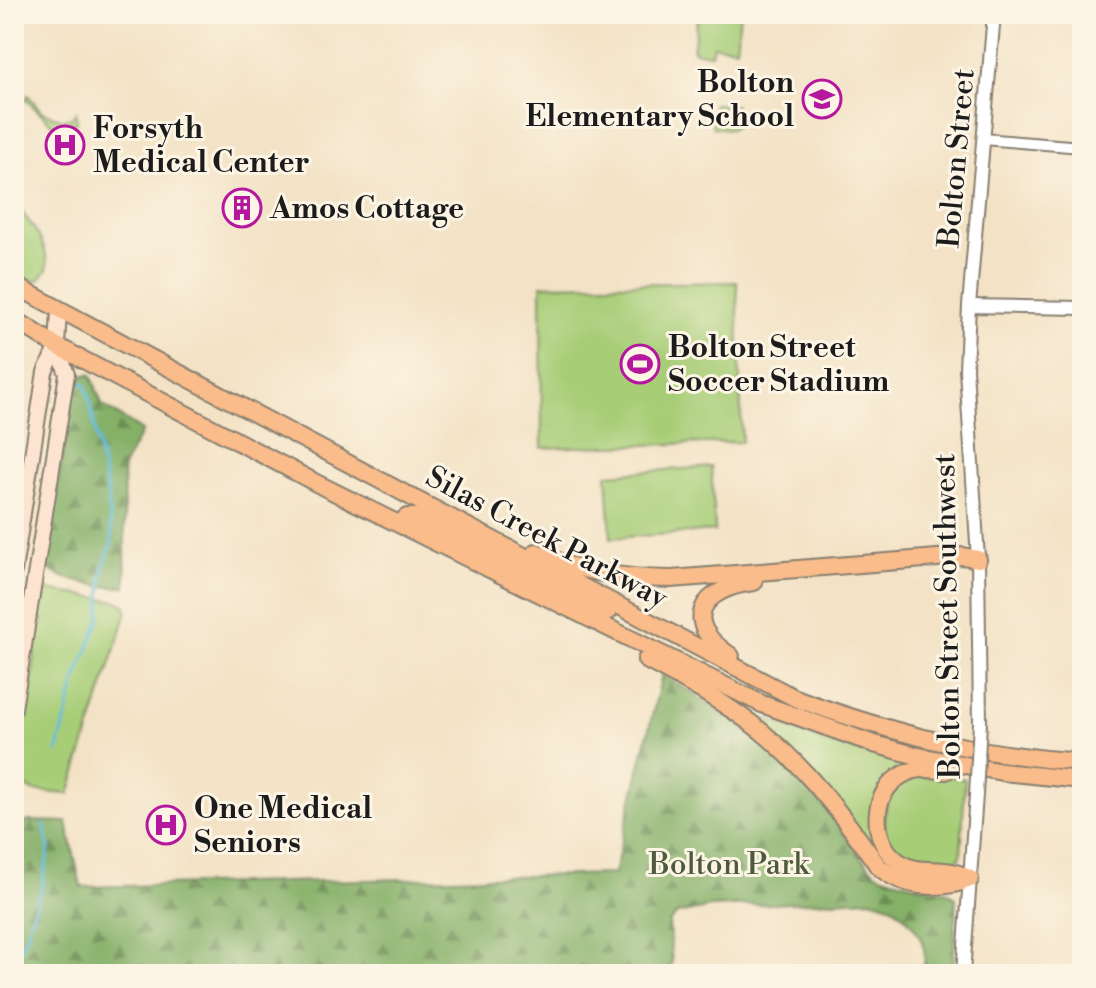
<svg xmlns="http://www.w3.org/2000/svg" width="1096" height="988" viewBox="0 0 1096 988" font-family="'Libre Bodoni',serif">
<style>
.green{fill:#a7cd77;stroke:#62744a;stroke-width:2}
.forest{fill:url(#forest-firs);stroke:#506642;stroke-width:2}
.lines{fill:none;stroke-linecap:round;stroke-linejoin:round}
.stream{stroke:#5ebddc;stroke-width:3}
.minor-casing{stroke:#887f70;stroke-width:14}
.tertiary-casing{stroke:#887f70;stroke-width:16}
.secondary-casing{stroke:#887f70;stroke-width:18}
.primary-casing{stroke:#887f70;stroke-width:20}
.minor{stroke:#fff;stroke-width:10}
.tertiary{stroke:#fff;stroke-width:12}
.secondary{stroke:#fde4d0;stroke-width:14}
.primary{stroke:#f9bc8a;stroke-width:16}
.tertiary-bridge-casing{stroke:#887f70;stroke-width:16;stroke-linecap:butt}
.tertiary-bridge{stroke:#fff;stroke-width:12}
.labels{text-anchor:middle;stroke-width:6;stroke-linejoin:round;paint-order:stroke}
.poi-label{font-size:30px;font-weight:bold;fill:#1c1c1c;stroke:#fcf5e5;text-anchor:start}
.street-label{font-size:30px;fill:#1c1c1c;stroke:#fcf5e5}
.park-label{font-size:30px;fill:#4d5a3c;stroke:#fcf5e5}
</style>
<defs>
<pattern id="forest-firs" width="22" height="20" patternUnits="userSpaceOnUse" patternTransform="scale(2)"><rect width="22" height="20" fill="#85b068"/><path d="M5 1l3.5 6h-7zM16 11l3.5 6h-7z" fill="#6c8e55"/></pattern>
</defs>
<rect width="100%" height="100%" fill="#fcf5e5"/>
<filter id="ink" filterUnits="userSpaceOnUse"><feTurbulence type="fractalNoise" baseFrequency=".0125" numOctaves="2"/><feDisplacementMap in="SourceGraphic" scale="16" xChannelSelector="R" yChannelSelector="G"/><feConvolveMatrix kernelMatrix="1 2 1 2 8 2 1 2 1" color-interpolation-filters="sRGB"/></filter>
<filter id="wash" filterUnits="userSpaceOnUse"><feTurbulence type="fractalNoise" baseFrequency=".006" numOctaves="4" result="noise"/><feDisplacementMap in="SourceGraphic" scale="32" xChannelSelector="R" yChannelSelector="G"/><feGaussianBlur stdDeviation="1.8" result="paint"/><feColorMatrix in="noise" values="0 0 0 0 0 0 0 0 0 0 0 0 0 0 0 0 0 1.4 0 .05"/><feComposite in="paint" operator="in"/></filter>
<g filter="url(#wash)">
<rect width="100%" height="100%" fill="#f3e2c5"/>
<g class="green">
<path d="M698,14L740,15L736,48L713,45L711,54L693,51Z"/>
<path d="M28,95L42,112L64,120L66,118L71,119L76,112L77,121L57,140L61,132L26,100Z"/>
<path d="M714,104L735,105V126L730,129L712,127Z"/>
<path d="M14,203C30,222 49,243 47,270L39,280H29L14,272Z"/>
<path d="M737,282L742,442L542,448L541,285Z"/>
<path d="M711,467L715,531L611,538L607,474Z"/>
<path d="M47,590L117,601L126,606V615L69,794L33,791L20,782L17,766L33,671L38,623L42,624L43,619L36,617L39,600Z"/>
<path d="M749,712L837,746L925,764L884,784L883,852L877,857Z"/>
<path d="M941,774L965,779L961,856L953,865L910,862L887,841C883,805 883,805 906,778Z"/>
</g>
<g class="forest">
<path d="M91,374L102,405L142,431L123,467L126,587C106,588 54,581 45,564L74,386L81,376Z"/>
<path d="M662,675C724,710 778,750 823,806C836,821 862,863 877,873C887,879 934,889 948,892L956,898L953,974H920C935,950 911,915 889,905C883,902 876,901 870,899L711,907L677,914L669,923L672,963L664,974H14V829L28,821L67,822L81,887L614,874Z"/>
</g>
<g class="lines">
<g class="stream">
<path d="M14,349L20,352"/>
<path d="M57,753L76,679L100,619L103,568L112,542L108,496L88,393L85,385L78,381"/>
<path d="M14,971L42,886L49,849L44,824"/>
</g>
</g>
</g>
<g filter="url(#ink)">
<g class="lines">
<g class="minor-casing">
<path id="minor" d="M983,139L1082,147"/>
</g>
<g class="tertiary-casing">
<g id="tertiary">
<path d="M969,306L1082,308"/>
<path d="M980,723L978,559L966,369L969,306L994,14"/>
<path d="M963,974L976,795"/>
</g>
</g>
<g class="secondary-casing">
<g id="secondary">
<path d="M14,571L45,372L57,346L59,311"/>
<path d="M14,709L67,374L57,346"/>
</g>
</g>
<g class="primary-casing">
<g id="primary">
<path d="M14,285L415,499L795,698C893,734 978,755 1082,762"/>
<path d="M14,319L57,346L322,486L762,704L874,744L914,755L1002,772L1082,780"/>
<path d="M399,524L407,517H417L552,586L609,611"/>
<path d="M536,552C579,573 624,578 671,579L963,556L978,559"/>
<path d="M731,656C679,622 701,588 754,582"/>
<path d="M646,660C686,681 726,703 761,731C807,769 844,817 878,866C902,888 940,891 970,879"/>
<path d="M946,771C932,769 917,767 904,774C870,791 869,841 899,862C916,874 933,868 952,872C958,873 964,876 970,879"/>
</g>
</g>
<use href="#minor" class="minor"/>
<use href="#tertiary" class="tertiary"/>
<use href="#secondary" class="secondary"/>
<use href="#primary" class="primary"/>
<g class="tertiary-bridge-casing">
<path id="tertiary-bridge" d="M976,795L980,723"/>
</g>
<use href="#tertiary-bridge" class="tertiary-bridge"/>
</g>
</g>
<defs>
<g id="school-ring" transform="scale(2)"><circle r="9.5" fill="#fcf5e5" stroke="#b5179e" stroke-width="1.5"/><path d="M0-5L7-2L0 1L-7-2ZM-4 1L0 2.5L4 1V4Q0 6-4 4Z" fill="#b5179e"/></g>
<g id="hospital-ring" transform="scale(2)"><circle r="9.5" fill="#fcf5e5" stroke="#b5179e" stroke-width="1.5"/><path d="M-5-5h3v3.5h4V-5h3V5h-3V1.5h-4V5h-3Z" fill="#b5179e"/></g>
<g id="building-ring" transform="scale(2)"><circle r="9.5" fill="#fcf5e5" stroke="#b5179e" stroke-width="1.5"/><path d="M-4-6H4V6H1V3H-1V6H-4ZM-2.5-4.3h1.7v1.8h-1.7ZM.8-4.3h1.7v1.8H.8ZM-2.5-1h1.7V.8h-1.7ZM.8-1h1.7V.8H.8Z" fill="#b5179e"/></g>
<g id="stadium-ring" transform="scale(2)"><circle r="9.5" fill="#fcf5e5" stroke="#b5179e" stroke-width="1.5"/><path d="M0-5a6.5 5 0 1 0 0 10a6.5 5 0 1 0 0-10ZM-3.5-1.8h7v3.6h-7Z" fill="#b5179e"/></g>
</defs>
<g fill-rule="evenodd">
<use href="#school-ring" x="822" y="99"/>
<use href="#hospital-ring" x="65" y="145"/>
<use href="#building-ring" x="242" y="208"/>
<use href="#stadium-ring" x="640" y="364"/>
<use href="#hospital-ring" x="166" y="825"/>
</g>
<g class="labels">
<g class="poi-label">
<text x="794" y="92" text-anchor="end">Bolton<tspan x="794" dy="34">Elementary School</tspan></text>
<text x="93" y="138">Forsyth<tspan x="93" dy="34">Medical Center</tspan></text>
<text x="270" y="218">Amos Cottage</text>
<text x="668" y="357">Bolton Street<tspan x="668" dy="34">Soccer Stadium</tspan></text>
<text x="194" y="818">One Medical<tspan x="194" dy="34">Seniors</tspan></text>
</g>
<g class="street-label">
<text transform="translate(956 158) rotate(-85)" y="10">Bolton Street</text>
<text transform="translate(547 537) rotate(28)" y="10">Silas Creek Parkway</text>
<text transform="translate(947 616) rotate(-91)" y="10">Bolton Street Southwest</text>
</g>
<g class="park-label">
<text x="729" y="874">Bolton Park</text>
</g>
</g>
<rect width="1096" height="988" fill="none" stroke="#fcf5e5" stroke-width="48"/>
</svg>
